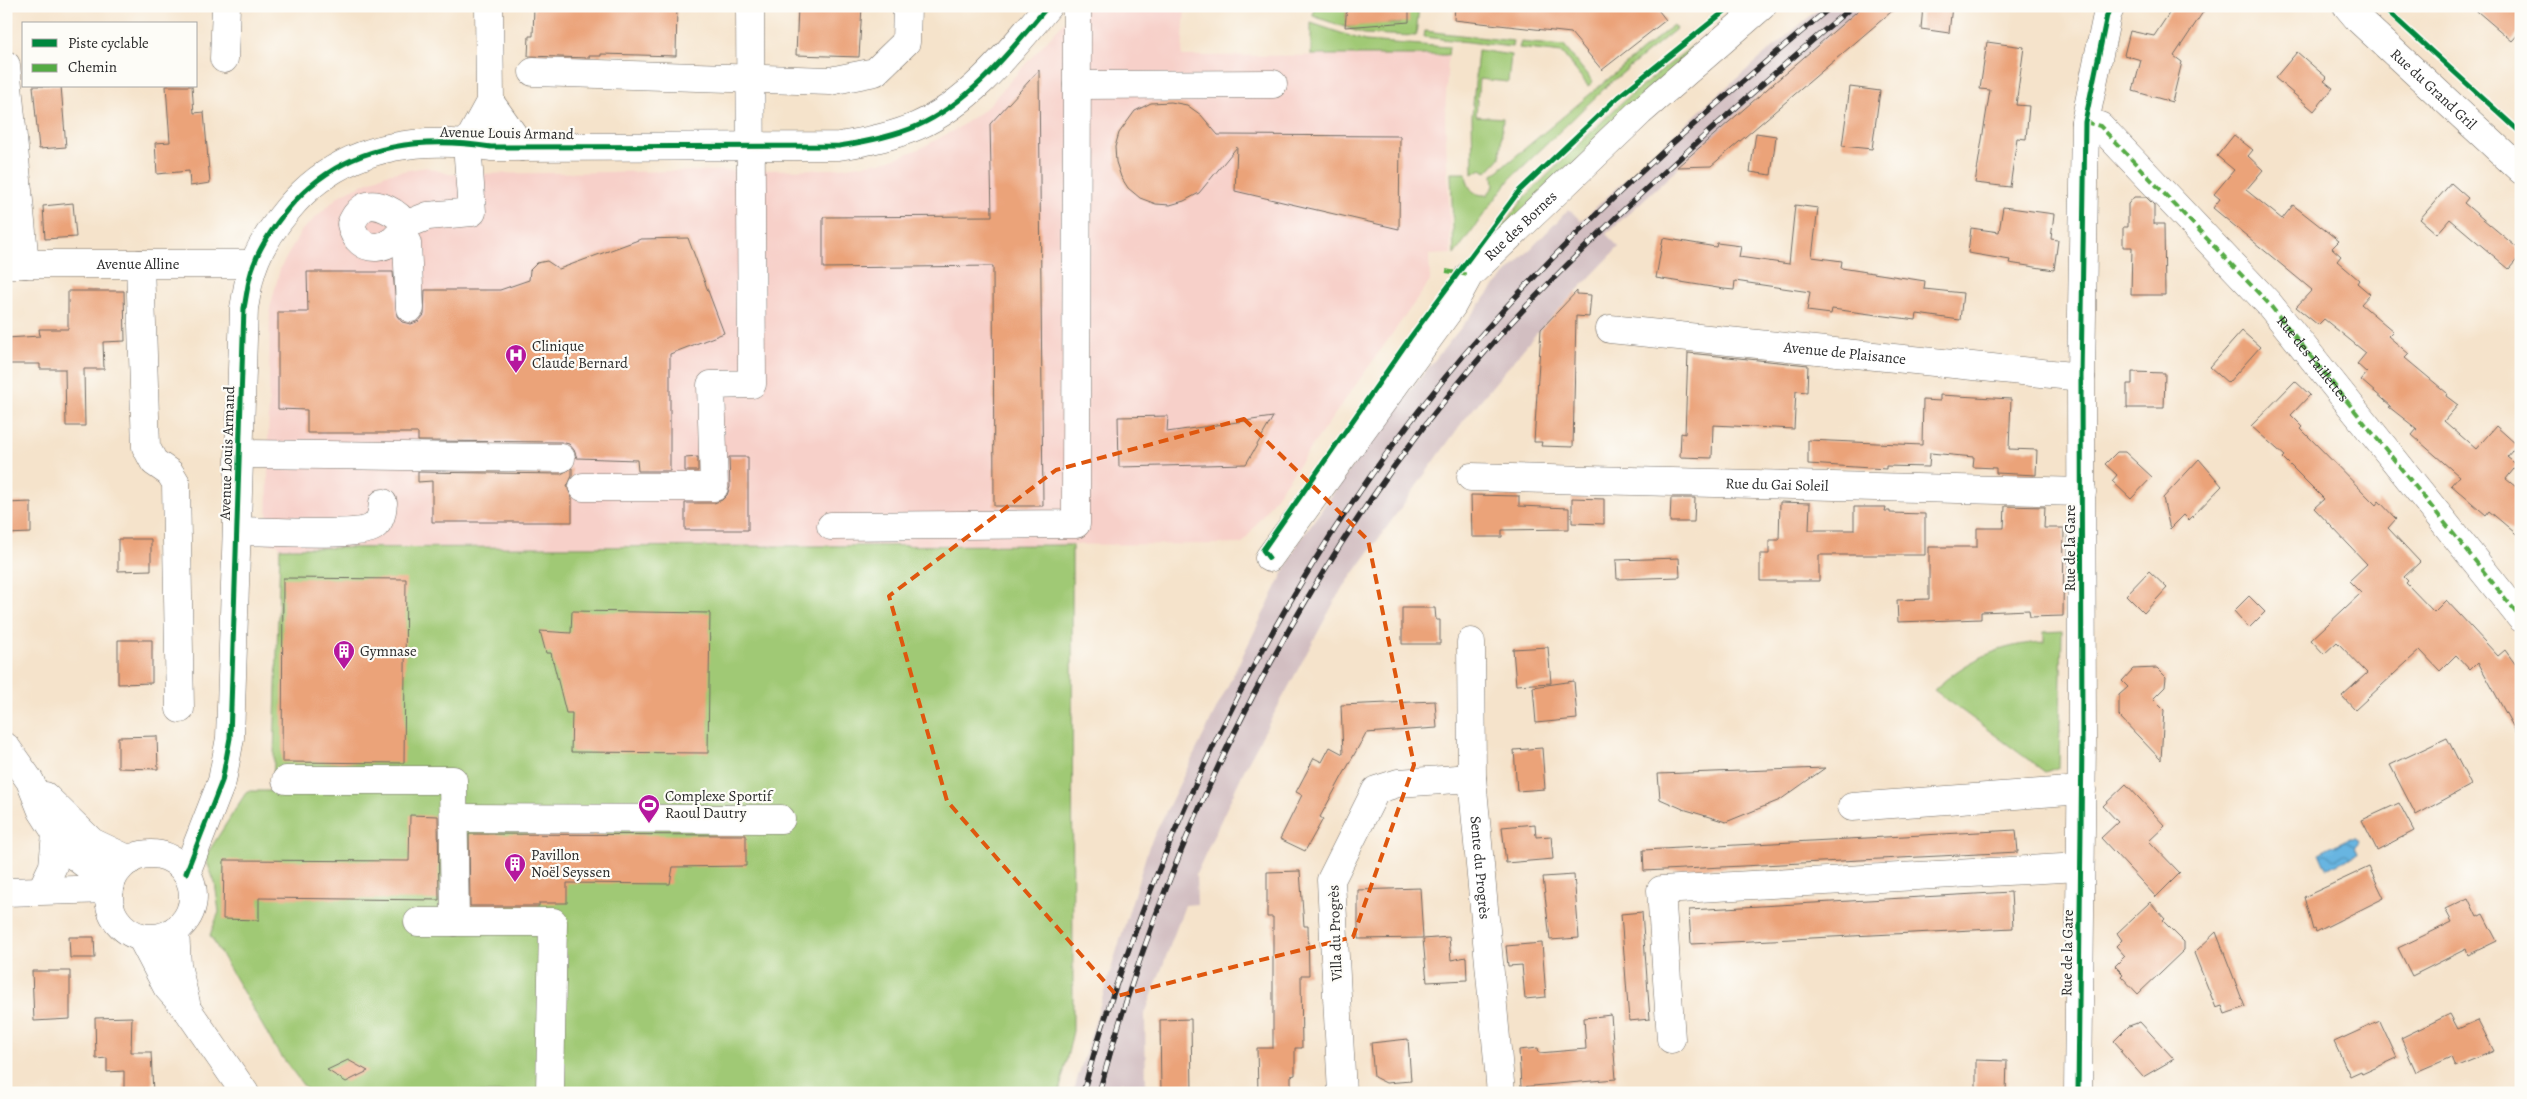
<svg xmlns="http://www.w3.org/2000/svg" width="2527" height="1099" viewBox="0 0 2527 1099" font-family="Alegreya,serif">
<style>
.built{fill:#f7d0c9}
.railway{fill:#d2bec1}
.green{fill:#a0c974;stroke:#667a50}
.water{fill:url(#water-waves);stroke:#497086}
.building{fill:#eba379}
.lines{fill:none;stroke-linecap:round;stroke-linejoin:round}
.minor-casing{stroke:#726b63;stroke-width:29}
.major-casing{stroke:#726b63;stroke-width:29}
.minor{stroke:#fff;stroke-width:28}
.major{stroke:#fff;stroke-width:28}
.rail-casing{stroke:#2b2b2b;stroke-width:5.5}
.rail{stroke:#fdfcf7;stroke-width:4;stroke-dasharray:11;stroke-linecap:butt}
.quiet{stroke:#54ab44;stroke-width:4;stroke-dasharray:8 4;stroke-linecap:butt}
.cycleway-casing{stroke:#fdfcf7;stroke-width:8}
.cycleway{stroke:#00873e;stroke-width:5}
.marked{fill:none;stroke:#df570e;stroke-width:4;stroke-dasharray:10 6;stroke-linejoin:round}
.labels{text-anchor:middle;stroke-width:4.5;stroke-linejoin:round;paint-order:stroke}
.street-label{font-size:15px;fill:#2b2b2b;stroke:#fdfcf7}
.poi-label{font-size:15px;fill:#2b2b2b;stroke:#fdfcf7;text-anchor:start}
</style>
<defs>
<pattern id="water-waves" width="16" height="10" patternUnits="userSpaceOnUse" patternTransform="scale(1.25)"><rect width="16" height="10" fill="#67b5e1"/><path d="M0 5q4-4 8 0t8 0" fill="none" stroke="#5593b7"/></pattern>
</defs>
<rect width="100%" height="100%" fill="#fdfcf7"/>
<filter id="ink" filterUnits="userSpaceOnUse"><feTurbulence type="fractalNoise" baseFrequency=".02" numOctaves="2"/><feDisplacementMap in="SourceGraphic" scale="10" xChannelSelector="R" yChannelSelector="G"/><feConvolveMatrix kernelMatrix="1 2 1 2 8 2 1 2 1" color-interpolation-filters="sRGB"/></filter>
<filter id="wash" filterUnits="userSpaceOnUse"><feTurbulence type="fractalNoise" baseFrequency=".0096" numOctaves="4" result="noise"/><feDisplacementMap in="SourceGraphic" scale="20" xChannelSelector="R" yChannelSelector="G"/><feGaussianBlur stdDeviation="1.12" result="paint"/><feColorMatrix in="noise" values="0 0 0 0 0 0 0 0 0 0 0 0 0 0 0 0 0 1.4 0 .05"/><feComposite in="paint" operator="in"/></filter>
<g filter="url(#wash)">
<rect width="100%" height="100%" fill="#f5e3cb"/>
<path class="built" d="M1078,6H1185L1182,56L1448,55L1445,116L1451,254L1429,255L1430,281L1242,544L280,548L278,544L267,543L270,308L280,269L301,231L340,195L386,174L426,167L449,174H471L833,169L887,161L919,149L958,128L986,108Z"/>
<path class="railway" d="M1822,6H1863L1764,90L1606,234L1619,247L1540,329L1464,420L1338,595L1247,764L1196,874L1197,904L1185,905L1145,1014L1146,1093H1123L1122,1080L1119,1093H1073L1149,846L1298,543L1377,431L1494,287L1569,209L1581,221L1715,97Z"/>
<g class="green">
<path d="M1314,6H1347L1345,27L1376,23L1399,24L1407,6H1419L1416,36L1364,34L1313,16Z"/>
<path d="M1311,23L1365,41L1449,47L1448,55H1311Z"/>
<path d="M1673,25L1676,29L1608,85L1510,179L1454,255L1451,173H1466C1467,186 1472,196 1487,195L1494,186L1493,175Z"/>
<path d="M1425,31L1513,41L1512,47L1424,37Z"/>
<path d="M1521,42L1564,46L1593,82L1588,86L1562,53L1519,48Z"/>
<path d="M1692,46L1693,51L1492,241L1525,197L1621,103Z"/>
<path d="M1478,50L1511,55L1508,82L1479,79L1476,116L1503,118L1500,158L1487,172L1481,169L1473,174L1472,116Z"/>
<path d="M1072,545L1073,1031L1059,1093H309L276,1049L210,935L219,912L215,883L205,857L247,791H273L280,548Z"/>
<path d="M2062,631L2059,767L2045,772L1934,690C1966,660 2001,644 2044,642V632Z"/>
</g>
<path class="water" d="M2349,838H2356L2359,842L2355,848L2358,854L2326,869L2319,853Z"/>
<g id="blocks">
<g class="building">
<path d="M534,6H677L676,56L601,54V56H589V58L528,56L529,36H533Z"/>
<path d="M798,6H862L859,57L796,55Z"/>
<path d="M1347,6H1409V22L1345,27Z"/>
<path d="M1455,6H1655L1666,20L1602,70L1571,33L1454,20Z"/>
<path d="M1863,6H1898L1711,166L1677,167Z"/>
<path d="M1923,6H1952L1949,33L1921,29Z"/>
<path d="M2174,6H2207L2174,56L2182,62L2172,102L2133,91L2141,60L2124,55L2130,31L2154,36Z"/>
<path d="M2471,6H2521V31L2512,41Z"/>
<path d="M1987,42L2024,47L2016,105L2029,106L2026,139L2017,138L2010,187L1975,183L1990,90L1980,89Z"/>
<path d="M2297,52L2327,78L2324,81L2333,88L2314,111L2275,78Z"/>
<path d="M1039,70L1043,506H994L993,266L823,268V217L992,216L990,124Z"/>
<path d="M33,86H61L66,147L39,149Z"/>
<path d="M166,86H192L194,113L204,112L210,183L190,186L189,171L157,174L155,143L170,142Z"/>
<path d="M1850,87L1880,91L1872,149L1842,146Z"/>
<path d="M1171,102L1187,105L1201,115L1218,135L1400,136L1399,229L1235,191L1237,147L1199,193L1184,201L1170,205L1156,204L1140,198L1128,188L1121,177L1116,162L1115,147L1119,133L1135,111L1151,103Z"/>
<path d="M1756,133L1776,136L1771,175L1750,172Z"/>
<path d="M2234,135L2253,150L2248,156L2263,170L2246,190L2282,219L2293,205L2339,241L2332,248L2341,256L2337,261L2359,280L2357,283L2370,294L2361,304L2393,331L2388,336L2409,354L2405,358L2447,393L2446,396L2458,405L2444,421L2476,449L2496,426L2517,445L2507,457L2517,465L2506,479L2521,491V538L2489,511L2486,515L2451,485L2459,476L2412,435L2417,429L2389,407L2391,406L2361,380L2367,373L2357,364L2366,353L2324,319L2318,325L2296,307L2312,290L2213,208L2220,199L2214,194L2234,170L2217,156Z"/>
<path d="M2451,183L2468,198L2464,203L2521,251V255L2509,269L2450,219L2437,234L2420,219Z"/>
<path d="M2134,197H2146L2154,205V224H2164L2165,295H2131L2132,247H2123V227H2128V204Z"/>
<path d="M73,203L76,237L45,239L43,206Z"/>
<path d="M1795,205L1818,208L1812,257L1842,261L1841,268L1925,281L1924,289L1963,293L1960,320L1917,314L1916,320L1832,309L1831,314L1807,311L1810,292L1735,281L1734,290L1724,289L1656,278L1663,238L1716,247L1717,243L1741,246L1739,257L1789,264Z"/>
<path d="M2003,207L2054,214L2051,239L2058,240L2054,270L2009,263L2010,260L1968,253L1971,228L1999,232Z"/>
<path d="M688,238L724,333L670,354V471H638L637,460L577,458L574,450L569,444L561,442L418,441V433H307V410L278,409V312H308L307,272H393L397,316L402,322L411,324L419,321L424,315L425,290H500L529,280L530,270L537,263L547,261L559,269L641,239Z"/>
<path d="M68,291H124L125,341L103,342L104,369H84L85,426H66L65,369H40V364H6V338L40,336L39,329H68Z"/>
<path d="M1577,291V294L1591,295L1589,317L1576,316L1573,447L1541,446L1542,442H1534L1541,329Z"/>
<path d="M2242,331L2260,347L2228,383L2210,367Z"/>
<path d="M1688,353L1808,365L1807,392L1796,391L1794,429L1713,425L1712,458L1680,457L1681,433L1685,434Z"/>
<path d="M2132,372L2165,373L2164,408H2127V384H2132Z"/>
<path d="M2295,381L2310,395L2291,415L2303,427L2301,429L2376,505L2379,501L2396,519L2388,528L2420,562L2404,577L2408,581L2406,583L2434,612L2446,600L2498,656L2505,650L2521,672V741L2478,662L2470,670L2456,655L2440,671L2420,650L2355,710L2342,696L2367,673L2337,642L2324,654L2311,640L2361,593L2349,581L2367,564L2314,508L2324,499L2283,458L2285,456L2251,426Z"/>
<path d="M1940,395L2011,399L2009,449L2037,450L2036,475L1996,473V468L1973,467L1974,457L1930,453L1929,467L1886,466V469L1808,464V440L1922,445L1923,400L1940,401Z"/>
<path d="M1168,416L1167,432L1273,417L1246,464L1119,467L1118,417Z"/>
<path d="M2117,452H2125L2152,477L2131,499L2112,481L2117,475L2105,464Z"/>
<path d="M698,457V471H685V458Z"/>
<path d="M729,457H748V530H685V503H714L722,500L727,495L730,487Z"/>
<path d="M2199,459L2222,486L2189,520L2184,515L2170,529L2163,498Z"/>
<path d="M572,468V476L567,487L572,498V522H432V481L418,482V472L561,474Z"/>
<path d="M1471,495L1519,496V506L1569,508V529L1502,530V537H1472Z"/>
<path d="M1572,498L1604,499V524L1572,523Z"/>
<path d="M1671,498H1695L1694,522H1670Z"/>
<path d="M31,502V533L6,534V503Z"/>
<path d="M1780,502L1810,503L1809,530H1854V507H1886L1885,511H1890V513L1925,514V555H1819V581H1760V554H1769V540H1779Z"/>
<path d="M2005,506L2045,507L2044,528H2064L2063,616L2030,617L2029,610L1981,612V619L1898,622L1897,600L1929,599V547H1977V528H2004Z"/>
<path d="M118,539H151V570L118,571Z"/>
<path d="M1679,558L1680,577L1617,579L1616,560Z"/>
<path d="M2149,571L2167,588L2144,613L2126,595Z"/>
<path d="M283,578L406,579L404,763L282,762Z"/>
<path d="M2249,596L2265,612L2249,628L2234,611Z"/>
<path d="M1402,608H1435L1436,620H1440V644H1402Z"/>
<path d="M572,611L710,613L708,753L571,752L572,713H566L551,653H546L540,631L571,633Z"/>
<path d="M118,640H152V683L118,684Z"/>
<path d="M1548,647L1551,683L1516,685L1513,649Z"/>
<path d="M2157,668L2166,677L2165,687L2153,699L2164,710L2161,760L2119,716V695L2128,687L2122,681L2133,669Z"/>
<path d="M1574,681L1577,719L1536,723L1533,687Z"/>
<path d="M1435,701L1437,728L1366,733L1320,817L1323,819L1305,851L1280,839L1302,795L1296,792L1314,758L1322,762L1330,747L1343,754L1341,705Z"/>
<path d="M157,736L158,769L118,768V737Z"/>
<path d="M2447,738L2471,785L2416,815L2390,765Z"/>
<path d="M1542,748L1545,789L1517,791L1514,750Z"/>
<path d="M1825,768L1780,800L1726,822L1683,809L1660,799L1658,774Z"/>
<path d="M2126,784L2165,826L2149,841L2180,873L2156,897L2101,838L2118,822L2103,806Z"/>
<path d="M2399,803L2414,831L2377,850L2362,820Z"/>
<path d="M410,815L438,816L439,900L259,898V920L223,919L224,860L409,861Z"/>
<path d="M1535,824L1536,837L1551,836L1553,859L1506,863L1502,827Z"/>
<path d="M2016,830L2018,852L1644,871L1643,850Z"/>
<path d="M469,834L746,835V866L673,867L670,884L567,883V903H539V906H470Z"/>
<path d="M2369,867L2384,898L2316,932L2315,929L2313,930L2304,897Z"/>
<path d="M1300,871L1304,926H1308L1309,975H1301L1302,1048H1295V1075L1291,1076V1093H1258L1257,1048H1273V917H1267V872Z"/>
<path d="M1574,875L1579,938L1550,940L1543,877Z"/>
<path d="M1420,888L1423,938L1358,939V890Z"/>
<path d="M2011,892L2013,928L1691,944L1689,910Z"/>
<path d="M2468,898L2477,917L2483,914L2497,941L2468,955L2466,949L2412,976L2398,948L2452,922L2445,909Z"/>
<path d="M2150,902L2165,919L2163,921L2184,942V950L2138,994L2121,976L2123,974L2115,966L2125,956L2116,946L2122,940L2117,933Z"/>
<path d="M1642,912L1650,1019L1629,1021L1621,914Z"/>
<path d="M2216,932L2245,1007L2225,1014L2222,1006L2216,1008L2194,953Z"/>
<path d="M69,937H94L95,958H70Z"/>
<path d="M1449,937L1451,960L1466,957L1467,980L1427,982L1423,939Z"/>
<path d="M1542,943L1546,997L1525,999L1522,965L1508,966L1506,946Z"/>
<path d="M32,971H70V1019L34,1021Z"/>
<path d="M2450,1014L2458,1029L2478,1020L2494,1051L2455,1067L2451,1057L2416,1072L2401,1038Z"/>
<path d="M1611,1015L1616,1079L1521,1087L1519,1050L1538,1048L1539,1053L1586,1049L1584,1018Z"/>
<path d="M132,1017L131,1052H151L153,1093H124V1071L107,1072V1058L96,1059L95,1018Z"/>
<path d="M1191,1019L1192,1093H1161L1160,1020Z"/>
<path d="M2380,1021L2397,1058L2362,1074L2361,1071L2350,1076L2334,1042Z"/>
<path d="M2140,1022L2174,1059L2143,1077L2120,1051L2122,1050L2114,1041L2129,1026Z"/>
<path d="M1408,1039L1411,1081L1386,1083L1374,1077L1371,1043Z"/>
<path d="M348,1060L368,1071L346,1082L327,1070Z"/>
<path d="M1976,1060L2007,1061L2006,1093H1976Z"/>
</g>
</g>
</g>
<g filter="url(#ink)">
<use href="#blocks" fill-opacity="0" stroke="#726b63" stroke-width="1"/>
<g class="lines">
<g class="minor-casing">
<g id="minor">
<path d="M224,59L226,6"/>
<path d="M6,65L25,264"/>
<path d="M533,72L830,81L875,72L906,42L907,6"/>
<path d="M1077,85L1273,84"/>
<path d="M490,102L522,147"/>
<path d="M2085,122L2100,126L2269,304L2521,618"/>
<path d="M467,144L490,102L489,6"/>
<path d="M405,225C399,213 376,200 363,208C357,212 354,218 351,224C358,258 394,251 405,225L428,216L472,212L467,144"/>
<path d="M401,234L407,243L410,308"/>
<path id="s1" d="M6,264H253"/>
<path d="M140,264L146,447L154,462L170,473L176,483L180,709"/>
<path id="s2" d="M1610,329L2081,377"/>
<path d="M240,454L561,458"/>
<path id="s3" d="M1471,477L2082,492"/>
<path d="M583,487H714L711,385L752,384L750,6"/>
<path d="M831,526L1076,524L1077,6"/>
<path d="M238,531C260,531 359,537 373,527C381,521 382,513 383,503"/>
<path id="s4" d="M1269,558L1452,306L1469,275L1640,112L1762,6"/>
<path id="s5" d="M1471,642L1472,778L1501,1093"/>
<path d="M6,747L30,781L42,811L56,833L77,858L111,884"/>
<path d="M286,780H453L455,922"/>
<path d="M45,796L92,842L130,860"/>
<path d="M1852,807L2082,790"/>
<path d="M454,818L781,819"/>
<circle cx="151" cy="896" r="42"/>
<path d="M186,873L222,781L230,738L244,308C247,294 248,278 254,264C261,244 274,226 288,209C340,146 414,135 491,147L839,146C865,142 892,137 917,126C971,102 1011,50 1048,6"/>
<path d="M42,889L53,866L56,833"/>
<path d="M6,892L110,889"/>
<path d="M418,922H553L550,1093"/>
<path d="M175,930L177,965L186,1003"/>
<path d="M141,937L167,987L189,1012L245,1093"/>
<path d="M1671,1039L1661,890L2080,867"/>
<path d="M1342,1093L1331,880L1376,790L1398,783L1472,778"/>
<path d="M2078,1093L2082,740L2081,377L2085,122L2107,15L2111,6"/>
</g>
</g>
<g class="major-casing">
<g id="major">
<path id="s6" d="M2347,6L2358,19L2521,170"/>
</g>
</g>
<use href="#minor" class="minor"/>
<use href="#major" class="major"/>
<g class="rail-casing">
<g id="rail">
<path d="M1083,1093C1099,1032 1120,972 1142,913C1221,703 1334,503 1482,334C1587,214 1710,108 1832,6"/>
<path d="M1099,1093C1173,820 1305,556 1492,344C1536,294 1583,249 1630,204C1703,136 1777,70 1853,6"/>
</g>
</g>
<use href="#rail" class="rail"/>
<g class="quiet">
<path id="s7" d="M2085,122L2100,126L2269,304L2521,618"/>
<path d="M1446,271L1469,275"/>
</g>
<g class="cycleway-casing">
<g id="cycleway">
<path d="M2382,6L2521,133"/>
<path d="M1269,558L1263,550L1410,338L1519,191L1618,97L1731,6"/>
<path d="M186,873L222,781L230,738L244,308C247,294 248,278 254,264C261,244 274,226 288,209C340,146 414,135 491,147L839,146C865,142 892,137 917,126C971,102 1011,50 1048,6"/>
<path d="M2078,1093L2082,740L2081,377L2085,122L2107,15L2111,6"/>
</g>
</g>
<use href="#cycleway" class="cycleway"/>
</g>
</g>
<path class="marked" d="M1244,419L1368,540L1414,765L1353,937L1117,996L947,801L889,596L1056,470Z"/>
<defs>
<g id="hospital-pin" transform="scale(1.125)"><path d="M0 17L-7.5 6A9.5 9.5 0 1 1 7.5 6Z" fill="#b5179e" stroke="#fdfcf7"/><path d="M-5-5h3v3.5h4V-5h3V5h-3V1.5h-4V5h-3Z" fill="#fff"/></g>
<g id="building-pin" transform="scale(1.125)"><path d="M0 17L-7.5 6A9.5 9.5 0 1 1 7.5 6Z" fill="#b5179e" stroke="#fdfcf7"/><path d="M-4-6H4V6H1V3H-1V6H-4ZM-2.5-4.3h1.7v1.8h-1.7ZM.8-4.3h1.7v1.8H.8ZM-2.5-1h1.7V.8h-1.7ZM.8-1h1.7V.8H.8Z" fill="#fff"/></g>
<g id="stadium-pin" transform="scale(1.125)"><path d="M0 17L-7.5 6A9.5 9.5 0 1 1 7.5 6Z" fill="#b5179e" stroke="#fdfcf7"/><path d="M0-5a6.5 5 0 1 0 0 10a6.5 5 0 1 0 0-10ZM-3.5-1.8h7v3.6h-7Z" fill="#fff"/></g>
</defs>
<g fill-rule="evenodd">
<use href="#hospital-pin" x="516" y="355"/>
<use href="#building-pin" x="344" y="651"/>
<use href="#stadium-pin" x="649" y="805"/>
<use href="#building-pin" x="515" y="864"/>
</g>
<g class="labels">
<g class="street-label">
<text dy="5" stroke="none"><textPath href="#s6" startOffset="120">Rue du Grand Gril</textPath></text>
<text transform="translate(507 133) rotate(1)" y="5">Avenue Louis Armand</text>
<text dy="5" stroke="none"><textPath href="#s4" startOffset="418">Rue des Bornes</textPath></text>
<text dy="5" stroke="none"><textPath href="#s1" startOffset="132">Avenue Alline</textPath></text>
<text dy="5" stroke="none"><textPath href="#s2" startOffset="236">Avenue de Plaisance</textPath></text>
<text dy="5" stroke="none"><textPath href="#s7" startOffset="331">Rue des Faillettes</textPath></text>
<text transform="translate(227 453) rotate(-88)" y="5">Avenue Louis Armand</text>
<text dy="5" stroke="none"><textPath href="#s3" startOffset="306">Rue du Gai Soleil</textPath></text>
<text transform="translate(2070 548) rotate(-90)" y="5">Rue de la Gare</text>
<text dy="5" stroke="none"><textPath href="#s5" startOffset="226">Sente du Progrès</textPath></text>
<text transform="translate(1335 933) rotate(-92)" y="5">Villa du Progrès</text>
<text transform="translate(2067 953) rotate(-89)" y="5">Rue de la Gare</text>
</g>
<g class="poi-label">
<text x="532" y="351">Clinique<tspan x="532" dy="17">Claude Bernard</tspan></text>
<text x="360" y="656">Gymnase</text>
<text x="665" y="801">Complexe Sportif<tspan x="665" dy="17">Raoul Dautry</tspan></text>
<text x="531" y="860">Pavillon<tspan x="531" dy="17">Noël Seyssen</tspan></text>
</g>
</g>
<rect width="2527" height="1099" fill="none" stroke="#fdfcf7" stroke-width="25"/>
<rect x="22" y="22" width="175" height="65" fill="#fdfcf7" stroke="#a9a8a5"/>
<rect x="32" y="39" width="25" height="8" fill="#00873e" stroke="#a9a8a5"/>
<text x="68" y="48" font-size="15" fill="#2b2b2b">Piste cyclable</text>
<rect x="32" y="64" width="25" height="8" fill="#54ab44" stroke="#a9a8a5"/>
<text x="68" y="72" font-size="15" fill="#2b2b2b">Chemin</text>
</svg>
